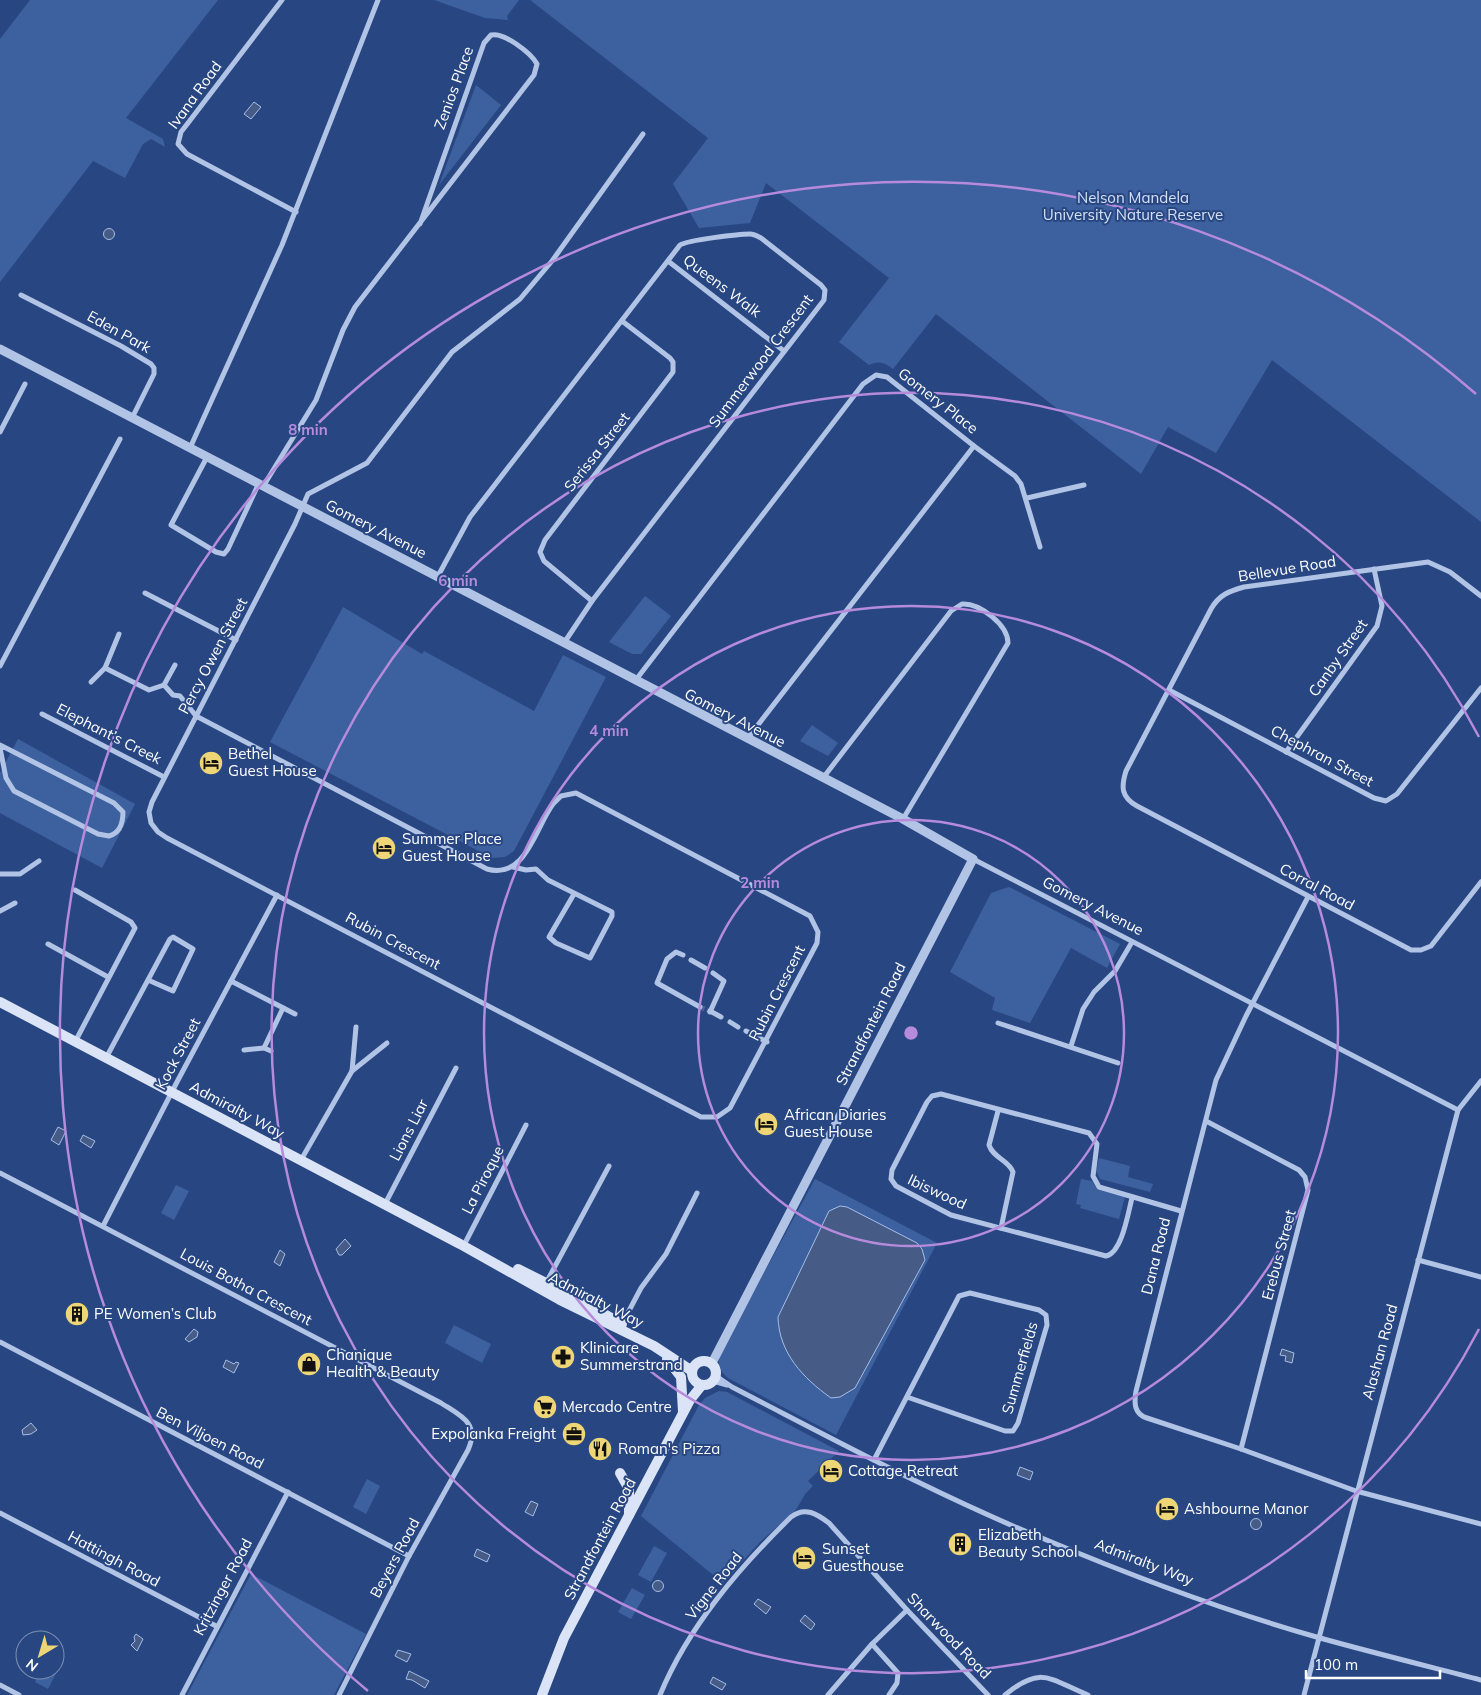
<svg xmlns="http://www.w3.org/2000/svg" width="1481" height="1695" viewBox="0 0 1481 1695" font-family="Mulish,sans-serif">
<style>
.green{fill:#3d609f}
.water{fill:#465c87;stroke:#a5bee7}
.lines{fill:none;stroke-linecap:round;stroke-linejoin:round}
.minor-tunnel{stroke:#486395;stroke-width:5;stroke-dasharray:5 2.5;stroke-linecap:butt}
.minor{stroke:#b1c4e6;stroke-width:5}
.tertiary{stroke:#b1c4e6;stroke-width:9}
.secondary{stroke:#dae4f6;stroke-width:10}
.ring{fill:none;stroke:#b68bdc;stroke-width:2.5}
.labels{text-anchor:middle;stroke-width:4;stroke-linejoin:round;paint-order:stroke}
.street-label{font-size:15px;fill:#fff;stroke:#284782}
.park-label{font-size:15px;fill:#d4e0f5;stroke:#284782}
.poi-label{font-size:15px;fill:#fff;stroke:#284782;text-anchor:start}
.centre{fill:#b68bdc;stroke:#284782;stroke-width:2.5}
.ring-label{font-size:15px;text-anchor:middle;font-weight:bold;fill:#b68bdc;stroke:#284782;stroke-width:4;stroke-linejoin:round;paint-order:stroke}
</style>
<rect width="100%" height="100%" fill="#284782"/>
<g class="green">
<path d="M30,0H218L126,118L163,139L165,147L151,139L143,144L125,178L93,161L0,282V39Z"/>
<path d="M434,0H519L507,16L508,20L485,18Z"/>
<path d="M530,0H1481V522L1272,360L1216,453L1168,427L1141,474L936,314L893,369C885,363 879,360 869,365L839,342L889,278L766,183L750,223L699,228L673,184L708,138Z"/>
<path d="M476,85L501,105L439,185Z"/>
<path d="M645,596L671,616L641,654H632L609,642Z"/>
<path d="M343,607L422,654L424,651L534,711L563,655L606,677L514,851L505,857L492,858L270,742Z"/>
<path d="M812,725L838,743L828,756L800,741Z"/>
<path d="M18,739L135,804L102,868L0,813V773Z"/>
<path d="M1009,887L1120,944L1107,968L1071,948L1030,1023L992,1010L995,998L950,972L991,893Z"/>
<path d="M1099,1158L1130,1166L1128,1177L1153,1184L1150,1192L1100,1179L1096,1171Z"/>
<path d="M815,1179L937,1243L836,1435L728,1378C720,1371 717,1364 720,1354Z"/>
<path d="M1081,1179L1092,1181L1097,1189L1125,1197L1119,1219L1080,1208L1081,1205L1076,1204Z"/>
<path d="M176,1185L189,1191L174,1220L161,1213Z"/>
<path d="M454,1325L491,1344L482,1363L445,1343Z"/>
<path d="M719,1391L727,1392L839,1451L808,1481L813,1486L806,1493L795,1511L760,1542L723,1583L641,1516L699,1405L705,1398Z"/>
<path d="M367,1479L380,1486L366,1514L353,1507Z"/>
<path d="M654,1546L667,1553L651,1582L638,1575Z"/>
<path d="M251,1574L366,1634L334,1695H187Z"/>
<path d="M632,1588L645,1595L631,1619L618,1612Z"/>
<path d="M55,1656L63,1660L48,1689L35,1682L41,1670H55Z"/>
</g>
<g class="water">
<path d="M254,102L261,107L251,119L244,114Z"/>
<circle cx="109" cy="234" r="5.5"/>
<path d="M58,1127L66,1131L59,1145L51,1140Z"/>
<path d="M83,1135L95,1141L91,1148L80,1141Z"/>
<path d="M840,1206L847,1207L917,1243L922,1249L925,1260L855,1388L840,1397L831,1398C803,1378 779,1353 778,1317L829,1211Z"/>
<path d="M345,1239L351,1246L342,1255H339L336,1249Z"/>
<path d="M280,1250L285,1254L280,1266L274,1262Z"/>
<path d="M194,1329L198,1332L197,1337L189,1342L185,1339Z"/>
<path d="M1282,1349L1294,1353L1292,1363L1285,1361L1286,1356L1280,1355Z"/>
<path d="M226,1360L234,1364L236,1362L239,1363L234,1373L223,1367Z"/>
<path d="M31,1423L37,1430L31,1434L23,1435L22,1430Z"/>
<path d="M1020,1467L1033,1472L1030,1480L1017,1475Z"/>
<path d="M531,1501L538,1504L533,1516L525,1512Z"/>
<circle cx="1256" cy="1524" r="5.5"/>
<path d="M477,1549L490,1555L487,1562L474,1556Z"/>
<circle cx="658" cy="1586" r="5.5"/>
<path d="M758,1599L771,1607L766,1614L754,1604Z"/>
<path d="M805,1615L815,1624L811,1630L800,1621Z"/>
<path d="M136,1634L143,1639L137,1651L131,1645L135,1641L134,1637Z"/>
<path d="M398,1650L411,1654L407,1662L395,1656Z"/>
<path d="M409,1671L429,1681L425,1688L412,1680L406,1679Z"/>
<path d="M713,1677L726,1684L722,1690L710,1683Z"/>
</g>
<g class="lines">
<path class="minor-tunnel" d="M700,1007L710,1011"/>
<g class="minor">
<path d="M282,0L188,123L181,132L178,144L187,154L296,212"/>
<path d="M668,261L784,351"/>
<path d="M21,295L121,346L151,364L154,368V374L132,418"/>
<path d="M0,432L25,384"/>
<path d="M974,446L1015,476L1021,484L1040,547"/>
<path d="M190,448L282,245L378,0"/>
<path d="M207,457L171,525L216,552L224,554L228,549L259,483"/>
<path d="M264,485L316,400L343,330L355,307L534,75L537,64C531,53 504,32 491,35L484,43L420,224"/>
<path d="M1027,498L1084,485"/>
<path d="M438,576L470,517L680,245C688,240 739,234 750,234C754,234 757,236 761,238L821,285L825,290L824,300L592,601L564,643"/>
<path d="M145,593L236,640"/>
<path d="M1481,596L1450,572L1428,562L1244,587C1229,591 1219,595 1211,609L1126,771C1121,787 1121,797 1137,806L1411,950H1421L1431,946L1481,882"/>
<path d="M592,601L544,561L540,552L545,540L673,372V362L670,358L622,321"/>
<path d="M119,634L105,668L149,690L164,685"/>
<path d="M175,665L164,685L173,695L180,696L196,716L487,869C526,880 535,828 553,804L561,796L576,793L810,916L818,932L817,943L730,1108L717,1117H701L167,838L158,832L151,823L149,812L152,802L295,524L308,494L367,463L452,352L520,299L552,261L643,134"/>
<path d="M0,666L120,439"/>
<path d="M635,681L863,384L876,375L887,377L974,446L747,739"/>
<path d="M91,682L105,668"/>
<path d="M1169,690L1374,798L1386,801L1397,794L1481,688"/>
<path d="M42,714L164,777"/>
<path d="M0,745L114,803L123,812C123,822 120,833 109,836L98,834L14,791L6,778L0,748"/>
<path d="M1286,752L1377,626L1382,606L1374,569"/>
<path d="M823,778L951,611L962,604C980,603 1008,625 1008,643L903,819"/>
<path d="M973,859L1458,1110"/>
<path d="M513,867L526,870L536,869L548,880L612,912V916L590,958L556,943L549,937L574,894"/>
<path d="M0,874H20L39,861"/>
<path d="M75,890L131,922L135,928L75,1042"/>
<path d="M1308,897L1246,1016L1216,1080L1136,1391C1134,1403 1134,1414 1147,1418L1241,1449L1356,1491L1481,1524"/>
<path d="M0,911L15,903"/>
<path d="M48,944L108,977"/>
<path d="M683,955L676,952L667,959L657,983L700,1007"/>
<path d="M691,960L705,968"/>
<path d="M231,981L295,1014"/>
<path d="M710,1011L721,1017"/>
<path d="M710,1012L724,981L713,973"/>
<path d="M730,1022L738,1027"/>
<path d="M998,1023L1118,1063"/>
<path d="M746,1031L767,1042"/>
<path d="M1071,1046L1083,1009L1094,992L1115,971L1132,942"/>
<path d="M244,1050L264,1048"/>
<path d="M271,1051L264,1048L283,1008"/>
<path d="M106,1058L170,939L173,937L193,949L173,991L148,980"/>
<path d="M352,1071L356,1027"/>
<path d="M998,1111L989,1145C993,1158 1009,1160 1013,1172L1001,1228"/>
<path d="M1206,1121L1299,1170L1305,1177L1308,1190L1241,1449"/>
<path d="M301,1160L352,1071L387,1043"/>
<path d="M0,1173L441,1403C461,1416 480,1423 468,1450L409,1556L339,1695"/>
<path d="M1132,1198C1128,1213 1122,1253 1106,1256L951,1215L896,1186L891,1179L892,1170L927,1102L932,1096L941,1094L1089,1133L1097,1144L1093,1176L1099,1187L1181,1211"/>
<path d="M385,1204L456,1068"/>
<path d="M103,1226L178,1080L277,895"/>
<path d="M463,1247L526,1125"/>
<path d="M1418,1260L1481,1277"/>
<path d="M546,1283L609,1166"/>
<path d="M622,1324L641,1288L666,1254L697,1193"/>
<path d="M0,1342L409,1556"/>
<path d="M716,1376L732,1387C837,1441 940,1497 1049,1541C1137,1578 1228,1612 1320,1638C1374,1653 1427,1666 1481,1680"/>
<path d="M713,1381L727,1385"/>
<path d="M874,1460L959,1296L970,1293L1039,1310L1046,1315L1047,1325L1018,1423L1013,1431H1005L907,1397"/>
<path d="M0,1513L216,1626"/>
<path d="M872,1644L898,1673L897,1683L889,1695"/>
<path d="M0,1685L19,1695"/>
<path d="M182,1695L288,1492"/>
<path d="M660,1695C688,1627 739,1568 791,1517C805,1506 817,1514 829,1523L907,1610L988,1695"/>
<path d="M828,1695L872,1644L907,1610"/>
<path d="M1005,1695C1041,1665 1049,1679 1088,1695"/>
<path d="M1304,1695L1458,1110L1481,1081"/>
</g>
<path class="tertiary" d="M0,349L903,819L973,859L712,1363"/>
<g class="secondary">
<path d="M0,1002L460,1244L560,1300L654,1346L692,1371"/>
<path d="M518,1269L578,1299L622,1324"/>
<path d="M667,1359L681,1377L683,1412"/>
<circle cx="704" cy="1373" r="12"/>
<path d="M620,1473L629,1489V1515"/>
<path d="M542,1695L564,1638L690,1400L702,1385"/>
</g>
</g>
<g class="ring">
<circle cx="911" cy="1033" r="213"/>
<circle cx="911" cy="1033" r="427"/>
<path d="M1479 1329A640 640 0 1 1 1479 737"/>
<path d="M368 1691A853 853 0 1 1 1476 394"/>
</g>
<defs>
<g id="hotel-disc" transform="scale(1.25)"><circle r="9.5" fill="#eed677" stroke="#284782"/><path d="M-6-4.5h1.5V1H6V5H4.5V3h-9V5H-6ZM-4 0a1.8 1.8 0 1 1 3.6 0ZM.5 0V-2.5h3Q6-2.5 6 0Z" fill="#111"/></g>
<g id="building-disc" transform="scale(1.25)"><circle r="9.5" fill="#eed677" stroke="#284782"/><path d="M-4-6H4V6H1V3H-1V6H-4ZM-2.5-4.3h1.7v1.8h-1.7ZM.8-4.3h1.7v1.8H.8ZM-2.5-1h1.7V.8h-1.7ZM.8-1h1.7V.8H.8Z" fill="#111"/></g>
<g id="pharmacy-disc" transform="scale(1.25)"><circle r="9.5" fill="#eed677" stroke="#284782"/><path d="M-2-6h4v4h4v4h-4v4h-4v-4h-4v-4h4Z" fill="#111"/></g>
<g id="shop-disc" transform="scale(1.25)"><circle r="9.5" fill="#eed677" stroke="#284782"/><path d="M-5-2.5h2.3a2.7 3.5 0 0 1 5.4 0H5L5.5 6h-11ZM-1.5-2.5h3a1.5 2.3 0 0 0-3 0Z" fill="#111"/></g>
<g id="supermarket-disc" transform="scale(1.25)"><circle r="9.5" fill="#eed677" stroke="#284782"/><path d="M-6-5.5h2.5l.6 2H6L4.5 2H-2.5L-4.4-4H-6ZM-1.5 3.2a1.3 1.3 0 1 0 .1 0ZM3 3.2a1.3 1.3 0 1 0 .1 0Z" fill="#111"/></g>
<g id="office-disc" transform="scale(1.25)"><circle r="9.5" fill="#eed677" stroke="#284782"/><path d="M-6-3h4V-5.5h4V-3h4V5H-6ZM-1-4.5V-3h2v-1.5ZM-6 0V1H6V0Z" fill="#111"/></g>
<g id="restaurant-disc" transform="scale(1.25)"><circle r="9.5" fill="#eed677" stroke="#284782"/><path d="M-5-6h1v4h1v-4h1v4h1v-4h1v5L-1.5 .5V6h-2V.5L-5-1ZM5-6V6H3V1.5H1.5Q1.5-4 5-6Z" fill="#111"/></g>
</defs>
<g fill-rule="evenodd">
<use href="#hotel-disc" x="211" y="763"/>
<use href="#hotel-disc" x="384" y="848"/>
<use href="#hotel-disc" x="766" y="1124"/>
<use href="#building-disc" x="77" y="1314"/>
<use href="#pharmacy-disc" x="563" y="1357"/>
<use href="#shop-disc" x="309" y="1364"/>
<use href="#supermarket-disc" x="545" y="1407"/>
<use href="#office-disc" x="574" y="1434"/>
<use href="#restaurant-disc" x="600" y="1449"/>
<use href="#hotel-disc" x="831" y="1471"/>
<use href="#hotel-disc" x="1167" y="1509"/>
<use href="#building-disc" x="960" y="1544"/>
<use href="#hotel-disc" x="804" y="1558"/>
</g>
<g class="labels">
<g class="street-label">
<text transform="translate(454 88) rotate(-70)" y="5">Zenios Place</text>
<text transform="translate(195 95) rotate(-54)" y="5">Ivana Road</text>
<text transform="translate(722 286) rotate(37)" y="5">Queens Walk</text>
<text transform="translate(119 332) rotate(29)" y="5">Eden Park</text>
<text transform="translate(761 361) rotate(-53)" y="5">Summerwood Crescent</text>
<text transform="translate(938 401) rotate(38)" y="5">Gomery Place</text>
<text transform="translate(597 452) rotate(-52)" y="5">Serissa Street</text>
<text transform="translate(376 529) rotate(27)" y="5">Gomery Avenue</text>
<text transform="translate(1287 569) rotate(-9)" y="5">Bellevue Road</text>
<text transform="translate(213 656) rotate(-62)" y="5">Percy Owen Street</text>
<text transform="translate(1338 658) rotate(-55)" y="5">Canby Street</text>
<text transform="translate(735 718) rotate(27)" y="5">Gomery Avenue</text>
<text transform="translate(109 734) rotate(27)" y="5">Elephant’s Creek</text>
<text transform="translate(1322 756) rotate(28)" y="5">Chephran Street</text>
<text transform="translate(1317 887) rotate(28)" y="5">Corral Road</text>
<text transform="translate(1093 906) rotate(27)" y="5">Gomery Avenue</text>
<text transform="translate(393 941) rotate(28)" y="5">Rubin Crescent</text>
<text transform="translate(777 993) rotate(-63)" y="5">Rubin Crescent</text>
<text transform="translate(871 1024) rotate(-63)" y="5">Strandfontein Road</text>
<text transform="translate(178 1054) rotate(-62)" y="5">Kock Street</text>
<text transform="translate(237 1110) rotate(28)" y="5">Admiralty Way</text>
<text transform="translate(409 1130) rotate(-63)" y="5">Lions Liar</text>
<text transform="translate(483 1180) rotate(-63)" y="5">La Piroque</text>
<text transform="translate(937 1192) rotate(25)" y="5">Ibiswood</text>
<text transform="translate(1279 1255) rotate(-75)" y="5">Erebus Street</text>
<text transform="translate(1156 1256) rotate(-76)" y="5">Dana Road</text>
<text transform="translate(246 1287) rotate(28)" y="5">Louis Botha Crescent</text>
<text transform="translate(596 1300) rotate(27)" y="5">Admiralty Way</text>
<text transform="translate(1380 1352) rotate(-75)" y="5">Alashan Road</text>
<text transform="translate(1020 1368) rotate(-74)" y="5">Summerfields</text>
<text transform="translate(210 1438) rotate(27)" y="5">Ben Viljoen Road</text>
<text transform="translate(600 1539) rotate(-62)" y="5">Strandfontein Road</text>
<text transform="translate(395 1558) rotate(-62)" y="5">Beyers Road</text>
<text transform="translate(114 1559) rotate(28)" y="5">Hattingh Road</text>
<text transform="translate(1144 1562) rotate(21)" y="5">Admiralty Way</text>
<text transform="translate(714 1586) rotate(-52)" y="5">Vigne Road</text>
<text transform="translate(223 1587) rotate(-62)" y="5">Kritzinger Road</text>
<text transform="translate(949 1636) rotate(46)" y="5">Sharwood Road</text>
</g>
<g class="park-label">
<text x="1133" y="203">Nelson Mandela<tspan x="1133" dy="17">University Nature Reserve</tspan></text>
</g>
<g class="poi-label">
<text x="228" y="759">Bethel<tspan x="228" dy="17">Guest House</tspan></text>
<text x="402" y="844">Summer Place<tspan x="402" dy="17">Guest House</tspan></text>
<text x="784" y="1120">African Diaries<tspan x="784" dy="17">Guest House</tspan></text>
<text x="94" y="1319">PE Women’s Club</text>
<text x="580" y="1353">Klinicare<tspan x="580" dy="17">Summerstrand</tspan></text>
<text x="326" y="1360">Chanique<tspan x="326" dy="17">Health &amp; Beauty</tspan></text>
<text x="562" y="1412">Mercado Centre</text>
<text x="556" y="1439" text-anchor="end">Expolanka Freight</text>
<text x="618" y="1454">Roman's Pizza</text>
<text x="848" y="1476">Cottage Retreat</text>
<text x="1184" y="1514">Ashbourne Manor</text>
<text x="978" y="1540">Elizabeth<tspan x="978" dy="17">Beauty School</tspan></text>
<text x="822" y="1554">Sunset<tspan x="822" dy="17">Guesthouse</tspan></text>
</g>
</g>
<circle cx="911" cy="1033" r="8" class="centre"/>
<g class="ring-label">
<text x="308" y="435">8 min</text>
<text x="458" y="586">6 min</text>
<text x="609" y="736">4 min</text>
<text x="760" y="888">2 min</text>
</g>
<g transform="translate(40 1655) rotate(218)"><circle r="24" fill="#284782" stroke="#7e91b4"/>
<path d="M0-4L9 19L0 12L-9 19Z" fill="#eed677"/>
<text y="-8" font-size="14" font-weight="bold" text-anchor="middle" fill="#ffffff">N</text>
</g>
<path d="M1306 1670v8h134v-8" fill="none" stroke="#ffffff" stroke-width="2.5"/>
<text x="1314" y="1670" font-size="15" fill="#ffffff" stroke="#284782" stroke-width="4" paint-order="stroke">100 m</text>
</svg>
